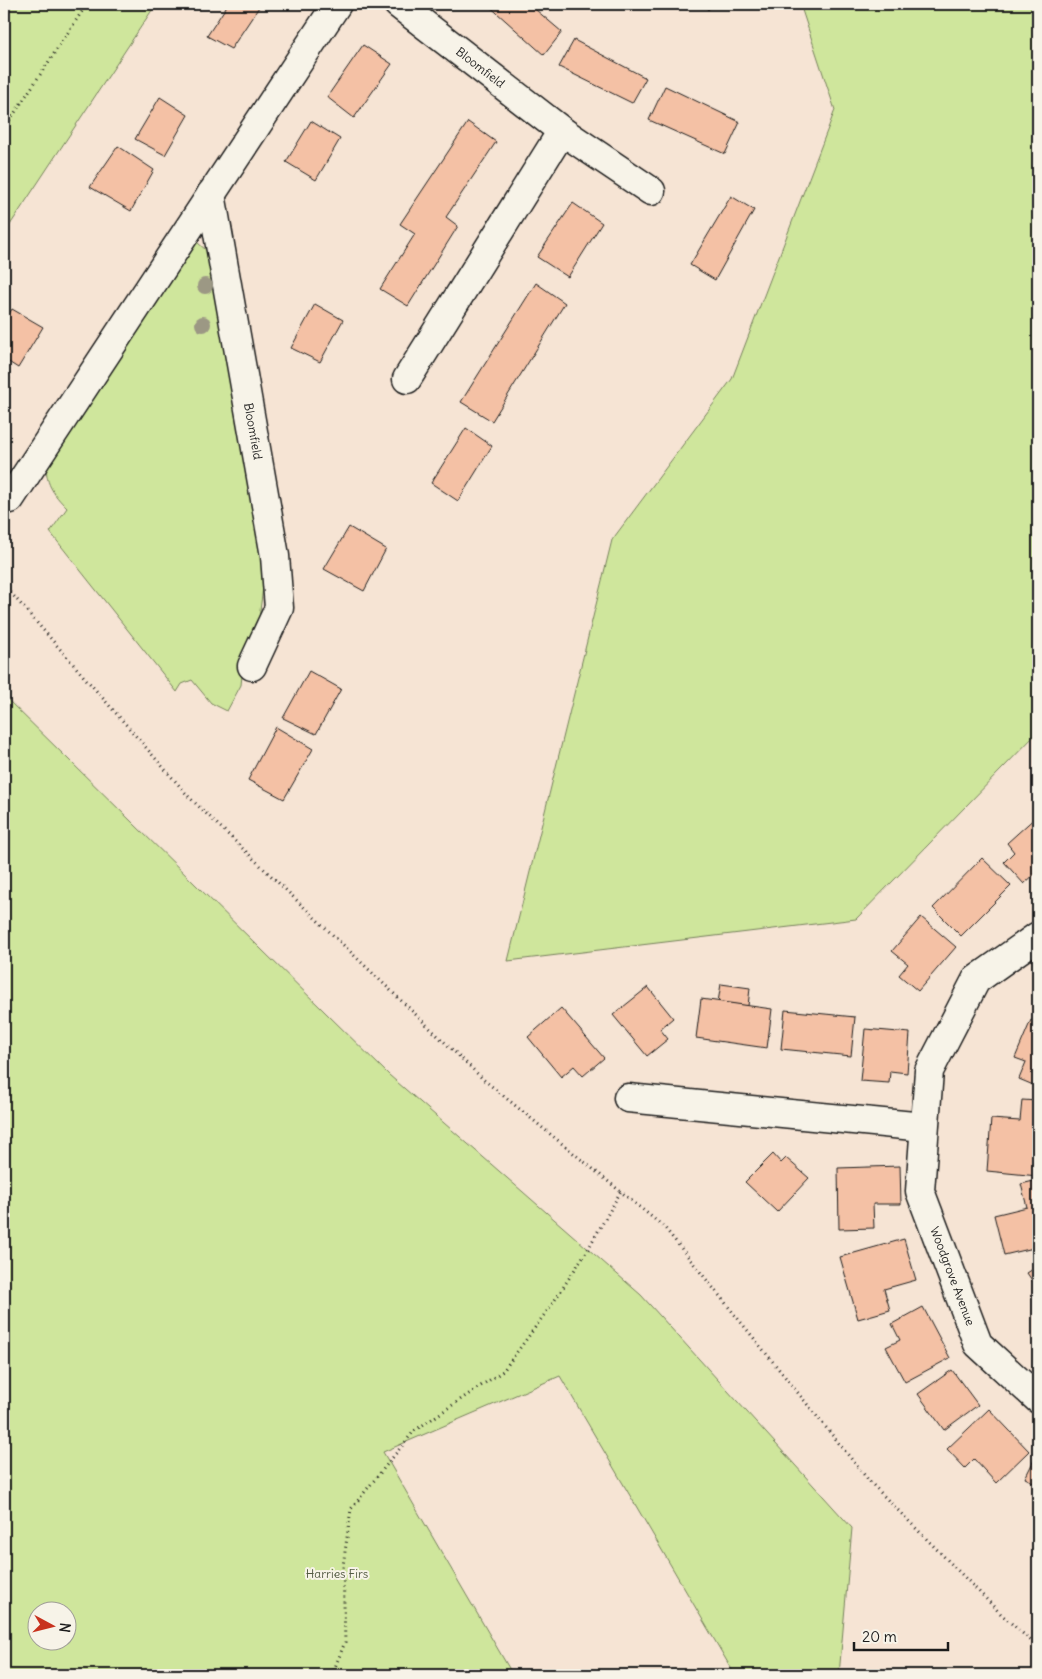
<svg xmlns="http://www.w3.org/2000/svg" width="1042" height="1679" viewBox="0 0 1042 1679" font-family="Delius,sans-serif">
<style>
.green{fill:#cfe69c;stroke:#76815c;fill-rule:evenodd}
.building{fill:#f4c1a5;stroke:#1c1c1c}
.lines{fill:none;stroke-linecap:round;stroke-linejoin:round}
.minor-casing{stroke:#1c1c1c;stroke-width:31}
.path{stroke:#1c1c1c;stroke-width:3;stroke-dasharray:1 4;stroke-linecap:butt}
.minor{stroke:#f7f3e8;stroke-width:28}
.tree{fill:#9c9884}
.labels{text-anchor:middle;stroke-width:4;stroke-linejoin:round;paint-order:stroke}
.street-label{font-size:12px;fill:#1c1c1c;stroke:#f7f3e8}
.park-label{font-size:12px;fill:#525942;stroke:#f7f3e8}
</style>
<rect width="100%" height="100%" fill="#f6e4d4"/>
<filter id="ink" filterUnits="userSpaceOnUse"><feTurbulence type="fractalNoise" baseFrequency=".02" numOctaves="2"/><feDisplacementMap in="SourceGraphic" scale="10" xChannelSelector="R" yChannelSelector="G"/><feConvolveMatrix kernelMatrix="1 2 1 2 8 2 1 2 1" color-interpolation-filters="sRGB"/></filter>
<g filter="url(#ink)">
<g class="green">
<path d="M4,4H156L4,234Z"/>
<path d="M800,4H1038V732L856,919L508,961L612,540L732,379L835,110Z"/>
<path d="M197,242L207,251L216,269L266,563L258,627L244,657L241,685L227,711L211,703L192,680L182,684L177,692L50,532L67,508C53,494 44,482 47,461L192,243Z"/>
<path d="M4,696L389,1075L641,1295L852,1528L839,1675H735L560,1376L383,1452L513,1675H4ZM38,1612H68V1642H38Z"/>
</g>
<g class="building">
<path d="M228,4H261L231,49L207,36Z"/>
<path d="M487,4H529L562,32L544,55Z"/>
<path d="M702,4H714L708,10Z"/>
<path d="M574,40L646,78L632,103L559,67Z"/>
<path d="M363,45L392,64L354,118L327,97Z"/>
<path d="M665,86L740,122L725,154L649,120Z"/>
<path d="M160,97L188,115L165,155L135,139Z"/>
<path d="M311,121L340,139L316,180L286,162Z"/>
<path d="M468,122L496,142L446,217L458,226L408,306L380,289L415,234L400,224Z"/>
<path d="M118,146L154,170L131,211L90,187Z"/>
<path d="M731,196L754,210L715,280L690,265Z"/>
<path d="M573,203L602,223L568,277L537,257Z"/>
<path d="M536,283L565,303L492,421L461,402Z"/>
<path d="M315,304L343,320L320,362L291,348Z"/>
<path d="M12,309L43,327L18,368L4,359V322Z"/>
<path d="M4,376L10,378L4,395Z"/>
<path d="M466,428L492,446L458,501L431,483Z"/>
<path d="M349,527L386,549L364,591L324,569Z"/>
<path d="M309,671L341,689L316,734L283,718Z"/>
<path d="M276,727L313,749L284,799L248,780Z"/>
<path d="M1038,815V871L1024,884L1004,862L1014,852L1007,843Z"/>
<path d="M982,858L1011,886L961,936L933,908Z"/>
<path d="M921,917L956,947L918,991L899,975L908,964L892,951Z"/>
<path d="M721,984L750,988L748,1006L718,1002Z"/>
<path d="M648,987L673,1018L660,1029L668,1039L647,1056L613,1015Z"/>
<path d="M701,999L772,1009L767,1048L696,1038Z"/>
<path d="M561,1008L604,1058L583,1076L574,1066L561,1077L528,1037Z"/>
<path d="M785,1010L855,1017L851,1056L781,1049Z"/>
<path d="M1031,1020L1038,1023V1087L1019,1079L1026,1062L1015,1058Z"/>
<path d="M865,1029L910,1033L907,1073L890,1071L889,1083L860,1081Z"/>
<path d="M1022,1100L1038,1101V1176L987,1171L991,1119L1020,1121Z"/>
<path d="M773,1154L781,1163L786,1158L809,1178L777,1212L745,1182Z"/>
<path d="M900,1166L901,1204H873L874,1228L839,1229L838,1168Z"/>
<path d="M1038,1180V1247L1004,1255L994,1215L1027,1207L1021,1184Z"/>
<path d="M904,1239L916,1280L884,1289L890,1310L858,1319L840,1257Z"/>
<path d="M1038,1266V1289L1027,1273Z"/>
<path d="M923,1307L950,1358L905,1382L886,1347L900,1340L892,1324Z"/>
<path d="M952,1370L978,1405L944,1430L918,1394Z"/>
<path d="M989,1409L1029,1451L996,1483L974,1459L965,1468L947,1449Z"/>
<path d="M1038,1452V1497L1033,1494L1037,1484L1025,1478Z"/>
</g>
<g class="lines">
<g class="minor-casing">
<g id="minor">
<path id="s1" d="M398,4L562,131L651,191"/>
<path id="s2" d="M211,194L275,556L279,608L252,666"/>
<path d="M407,379L562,131"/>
<path d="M10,499L337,4"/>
<path id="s3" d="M1038,936L976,980L929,1071L920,1191L978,1344L1038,1399"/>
<path d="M628,1098L924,1127"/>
</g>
</g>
<g class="path">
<path d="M4,129L87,4"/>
<path d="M4,585L190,798L484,1080L664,1227L870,1482L1002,1615L1038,1647"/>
<path d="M332,1675L345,1642L343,1566L351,1509L414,1431L503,1371L553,1303L588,1249L621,1191"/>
</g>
<use href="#minor" class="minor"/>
</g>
<g class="tree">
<circle cx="205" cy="286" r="8"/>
<circle cx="203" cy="324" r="8"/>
</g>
</g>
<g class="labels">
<g class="street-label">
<text dy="4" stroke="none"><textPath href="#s1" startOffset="104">Bloomfield</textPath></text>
<text dy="4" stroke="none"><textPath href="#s2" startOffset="241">Bloomfield</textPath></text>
<text dy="4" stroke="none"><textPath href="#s3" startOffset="390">Woodgrove Avenue</textPath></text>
</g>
<g class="park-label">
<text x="337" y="1578">Harries Firs</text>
</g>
</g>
<rect width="1042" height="1679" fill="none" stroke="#f7f3e8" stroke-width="20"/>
<rect x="10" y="10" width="1022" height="1659" fill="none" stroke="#1c1c1c" stroke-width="2" filter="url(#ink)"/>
<g transform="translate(52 1626) rotate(97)"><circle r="24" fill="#f7f3e8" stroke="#9f9d96"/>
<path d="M0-4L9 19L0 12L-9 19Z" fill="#c8321e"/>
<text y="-8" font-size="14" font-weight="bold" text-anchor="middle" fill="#1c1c1c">N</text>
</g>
<path d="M854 1642v8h94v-8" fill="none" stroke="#1c1c1c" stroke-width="2.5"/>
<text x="862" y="1642" font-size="15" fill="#1c1c1c" stroke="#f7f3e8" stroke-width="4" paint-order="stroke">20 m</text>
</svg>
